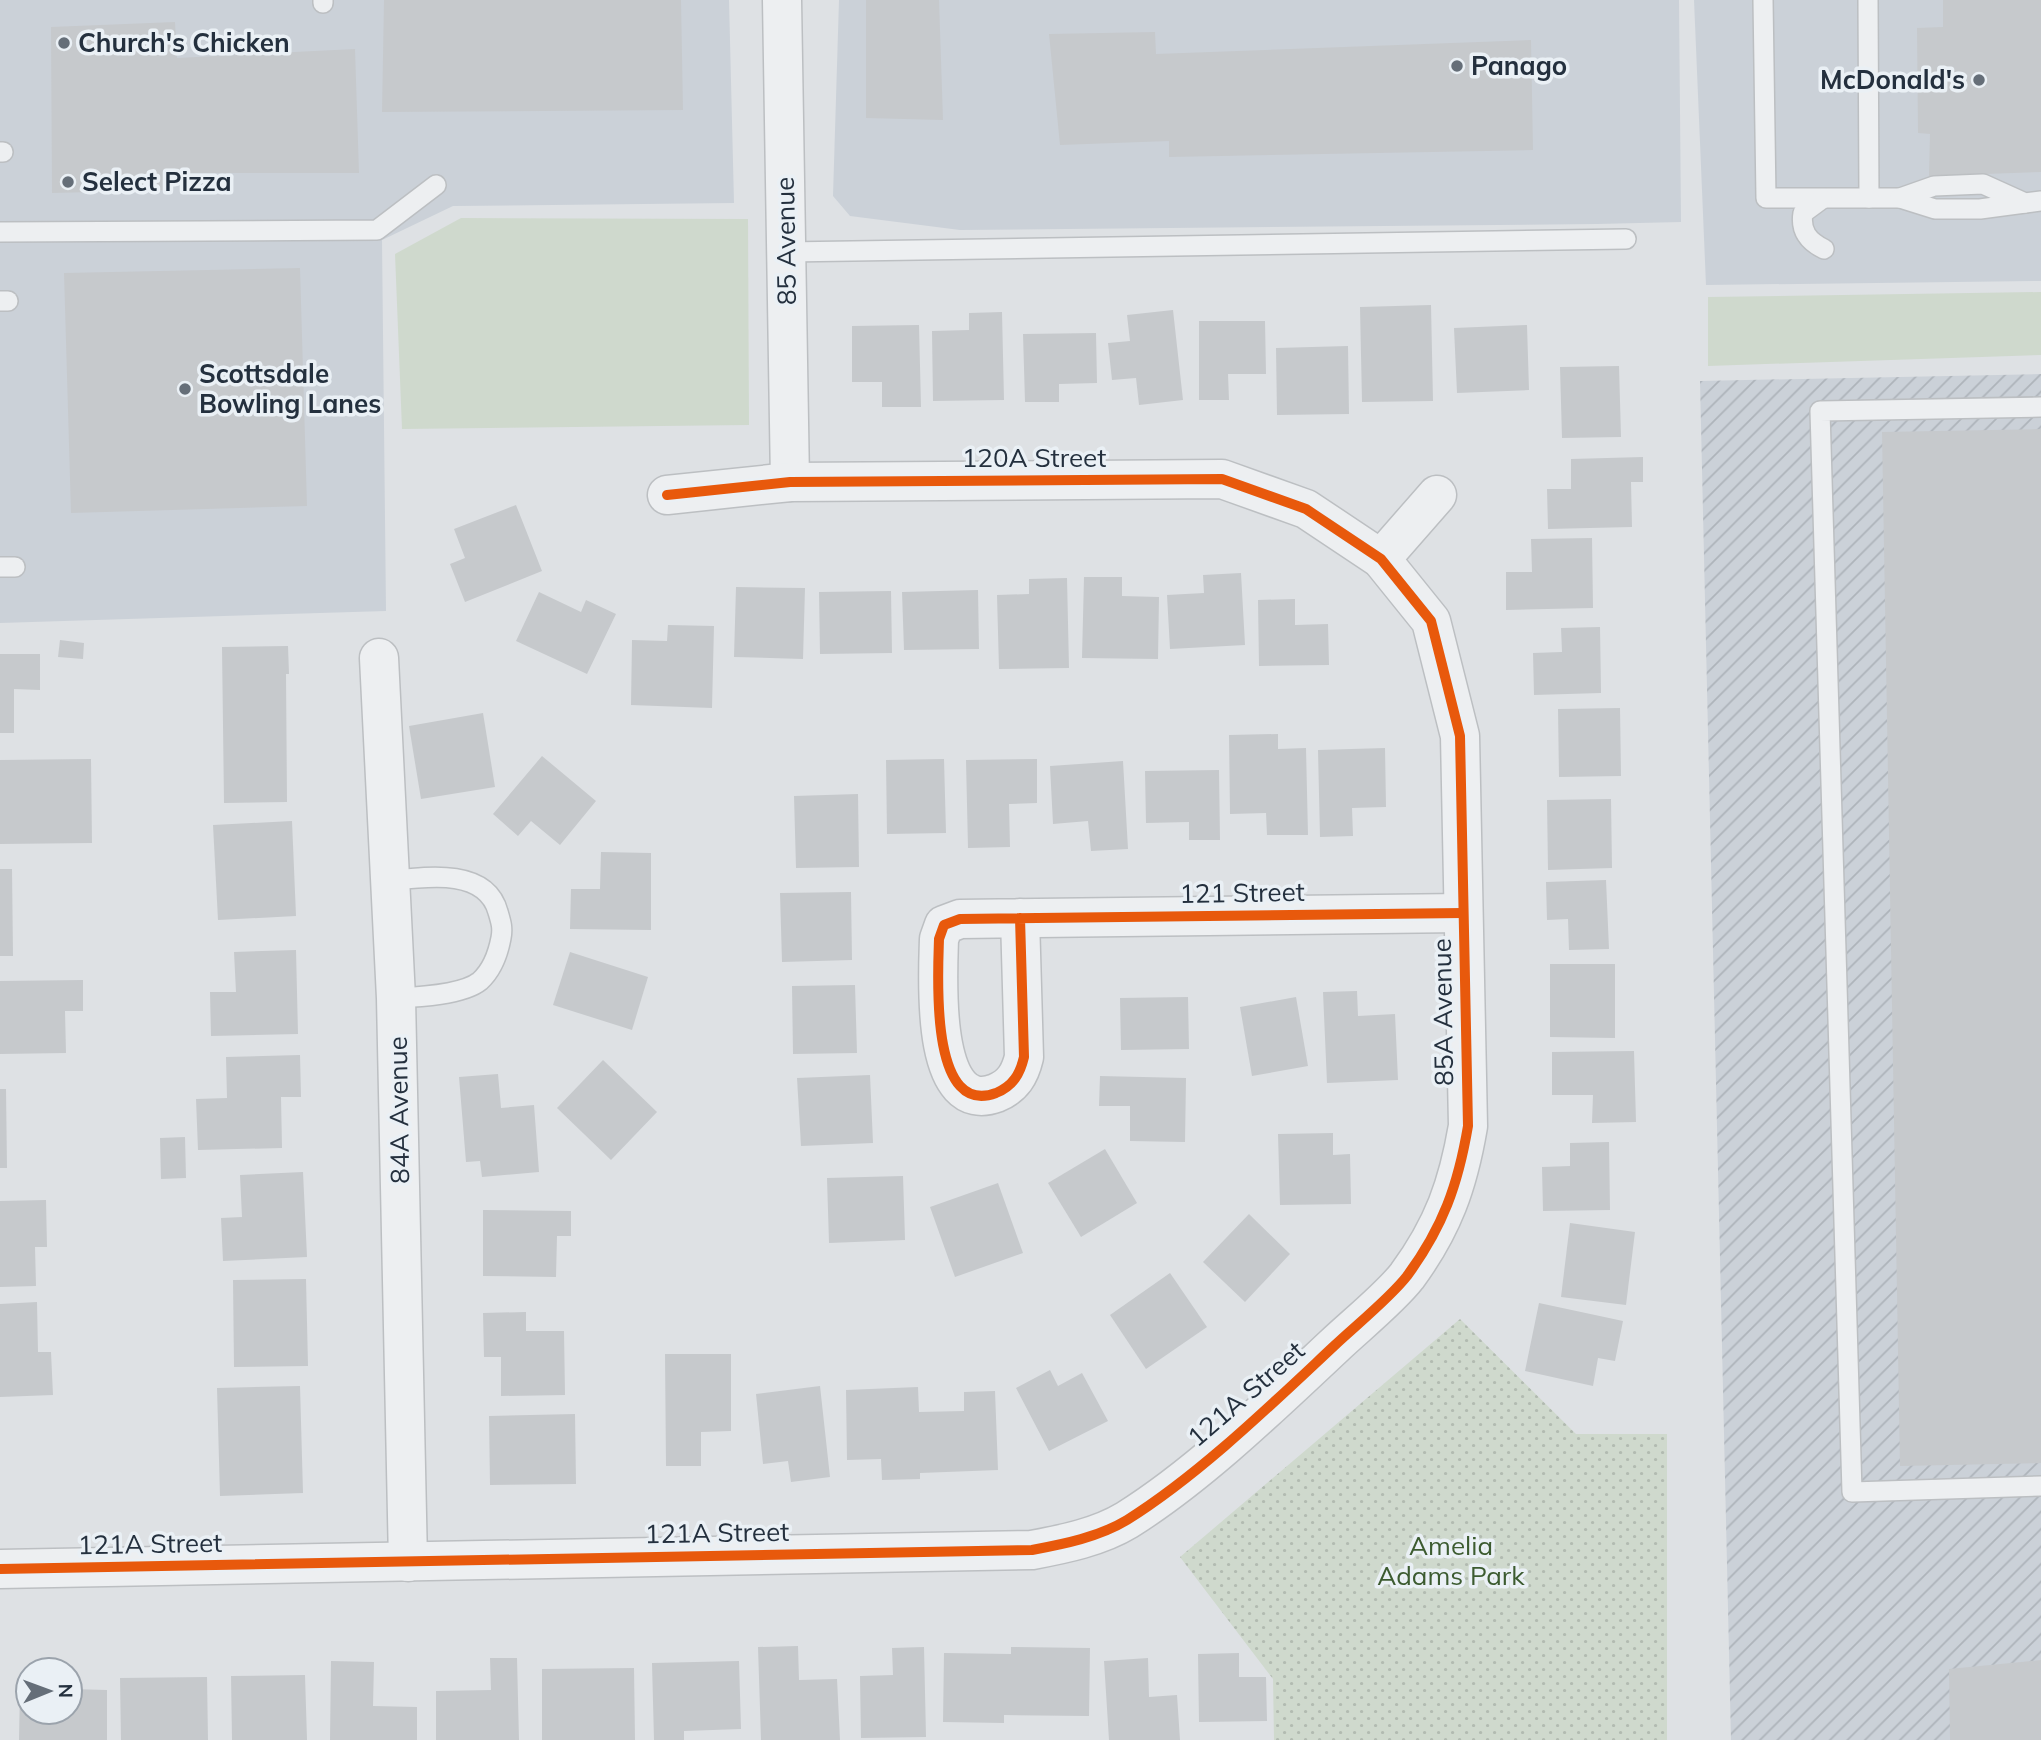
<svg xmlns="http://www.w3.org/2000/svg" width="2041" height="1740" viewBox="0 0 2041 1740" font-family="Mulish,sans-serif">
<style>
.built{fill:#cbd1d8}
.industrial{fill:url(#industrial-furrows)}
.grass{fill:#cfd9cd}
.park{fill:url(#park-dots)}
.building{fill:#c6c9cc}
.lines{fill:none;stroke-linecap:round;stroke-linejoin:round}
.lane-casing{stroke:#bcbfc2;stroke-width:22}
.street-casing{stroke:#bcbfc2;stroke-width:41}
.lane{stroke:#edeff1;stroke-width:19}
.street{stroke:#edeff1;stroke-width:38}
.cycleway-casing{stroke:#eaf0f5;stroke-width:15}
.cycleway{stroke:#e8590c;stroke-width:10}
.poi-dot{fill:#656e78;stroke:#eaf0f5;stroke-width:2.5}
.labels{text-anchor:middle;stroke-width:7;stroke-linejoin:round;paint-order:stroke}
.poi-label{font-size:26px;font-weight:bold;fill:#24303e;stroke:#eaf0f5;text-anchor:start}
.street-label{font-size:26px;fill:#24303e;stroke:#eaf0f5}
.park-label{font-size:26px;fill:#3c5b30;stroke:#eaf0f5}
</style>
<defs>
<pattern id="industrial-furrows" width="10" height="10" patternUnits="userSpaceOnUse" patternTransform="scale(1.75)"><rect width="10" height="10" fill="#cbd1d8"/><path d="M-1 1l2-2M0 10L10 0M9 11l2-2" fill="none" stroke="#aeb4ba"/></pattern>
<pattern id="park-dots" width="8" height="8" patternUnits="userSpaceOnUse" patternTransform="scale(1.75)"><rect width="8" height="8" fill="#cfd9cd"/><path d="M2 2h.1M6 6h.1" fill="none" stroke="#b2bbb1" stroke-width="1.8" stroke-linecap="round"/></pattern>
</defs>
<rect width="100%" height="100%" fill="#dee1e4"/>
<g class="built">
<path d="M0,0H729L734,203L453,206L382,240L386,611L0,623Z"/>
<path d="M839,0H1679L1681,222L1597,224L960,230L850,216L833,196Z"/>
<path d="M1694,0H2041V281L1706,285Z"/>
</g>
<path class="industrial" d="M2041,374V1740H1731L1700,381Z"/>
<g class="grass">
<path d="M461,218L748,219L749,425L402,429L395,254Z"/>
<path d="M2041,292V355L1708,366V297Z"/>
</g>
<path class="park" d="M1460,1319L1576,1434H1667V1740H1274L1273,1679L1180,1557Z"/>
<g class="building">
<path d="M384,0H681L683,110L382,112Z"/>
<path d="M866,0H939L943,120L866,118Z"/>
<path d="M1943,0H2041V172L1929,176L1930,134L1918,133L1917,28L1943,27Z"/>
<path d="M175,22L177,58L355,49L359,173H173V190L52,193L51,27Z"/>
<path d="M1155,32L1156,54L1531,40L1533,150L1169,157V141L1060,145L1049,34Z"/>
<path d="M300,268L307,506L71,513L64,273Z"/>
<path d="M1431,305L1433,401L1362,402L1360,307Z"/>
<path d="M1173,310L1183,400L1139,405L1136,378L1112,380L1108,343L1130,341L1127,315Z"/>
<path d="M1002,312L1004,400L933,401L932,331L969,330V313Z"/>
<path d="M1199,321H1265L1266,374H1228L1229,400H1199Z"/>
<path d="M919,325L921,407H882V382H852V326Z"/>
<path d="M1527,325L1529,390L1457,393L1454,328Z"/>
<path d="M1096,333L1097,383L1059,384V402H1025L1023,334Z"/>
<path d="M1348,346L1349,414L1277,415L1276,348Z"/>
<path d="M1619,366L1621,437L1562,438L1560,367Z"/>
<path d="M2041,429V1463L1900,1466L1882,432Z"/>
<path d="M1643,457V482H1631L1632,527L1548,529L1547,489H1571V459Z"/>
<path d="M516,505L542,571L465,602L450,564L465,558L454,529Z"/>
<path d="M1592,538L1593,608L1506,610V572H1532L1531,539Z"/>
<path d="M1241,573L1245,645L1170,649L1167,595L1204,593L1203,575Z"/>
<path d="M1084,577H1122V596L1159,597L1158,659L1082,658Z"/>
<path d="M1067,578L1069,668L999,669L997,595L1029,594V579Z"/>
<path d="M736,587L805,588L803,659L734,657Z"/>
<path d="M978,590L979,649L904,650L902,592Z"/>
<path d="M891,591L892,653L820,654L819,592Z"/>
<path d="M539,592L581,612L586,600L616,614L587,674L516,641Z"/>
<path d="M1295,599V625L1328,624L1329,665L1259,666L1258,600Z"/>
<path d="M668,625L714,626L712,708L631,705L632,640L667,641Z"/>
<path d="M1600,627L1601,693L1534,695L1533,653L1562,652L1561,628Z"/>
<path d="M60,640L84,643L83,659L58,657Z"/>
<path d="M288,646L289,674H286L287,802L224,803L222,647Z"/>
<path d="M0,654H40V690L14,689V733H0Z"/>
<path d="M1620,708L1621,776L1559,777L1558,709Z"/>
<path d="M483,713L495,787L421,799L409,726Z"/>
<path d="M1278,734V749L1306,748L1308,835H1267L1266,813L1230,814L1229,735Z"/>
<path d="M1385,748L1386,807L1352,808L1353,836L1320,837L1318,750Z"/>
<path d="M542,756L596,801L560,845L531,821L518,836L493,814Z"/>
<path d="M91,759L92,843L0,844V760Z"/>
<path d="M944,759L946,833L887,834L886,760Z"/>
<path d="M1037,759V803L1009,804L1010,847L968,848L966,760Z"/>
<path d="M1123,761L1128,849L1091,851L1088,821L1053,824L1050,766Z"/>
<path d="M1219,770L1220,840H1189V822L1146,823L1145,771Z"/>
<path d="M858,794L859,867L796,868L794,796Z"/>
<path d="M1611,799L1612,868L1548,870L1547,800Z"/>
<path d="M292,821L296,916L218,920L213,825Z"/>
<path d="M601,852L651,853V930L570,929L571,889H600Z"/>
<path d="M0,869H12L13,956H0Z"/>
<path d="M1606,880L1609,949L1569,950L1568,919L1547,920L1546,882Z"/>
<path d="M851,892L852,960L782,962L780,893Z"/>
<path d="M296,950L298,1034L211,1036L210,992H236L234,952Z"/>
<path d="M570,952L648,977L632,1030L553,1005Z"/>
<path d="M1550,964H1615V1038L1550,1037Z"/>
<path d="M83,980V1011H65L66,1053L0,1054V981Z"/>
<path d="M855,985L857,1053L793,1054L792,986Z"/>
<path d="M1357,991L1358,1016L1395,1014L1398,1080L1327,1083L1323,992Z"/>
<path d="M1188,997L1189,1049L1121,1050L1120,998Z"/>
<path d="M1296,997L1308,1066L1252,1076L1240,1007Z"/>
<path d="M1634,1051L1636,1122L1592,1123L1593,1095H1552V1052Z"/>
<path d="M300,1055L301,1097H281L282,1148L198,1150L196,1099L227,1098L226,1057Z"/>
<path d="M603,1060L657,1112L611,1160L557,1108Z"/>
<path d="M498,1074L501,1108L534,1105L539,1172L482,1177L480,1161L466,1162L459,1077Z"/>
<path d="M870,1075L873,1143L801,1146L797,1078Z"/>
<path d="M1100,1076L1186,1078L1185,1142L1130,1141V1106H1099Z"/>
<path d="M0,1089H6L7,1168H0Z"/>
<path d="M1333,1133V1155L1350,1154L1351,1204L1280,1205L1278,1134Z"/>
<path d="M185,1137L186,1178L161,1179L160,1138Z"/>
<path d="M1609,1142L1610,1210L1543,1211L1542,1167L1570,1166V1143Z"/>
<path d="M1105,1149L1137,1203L1081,1237L1048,1183Z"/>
<path d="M303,1172L307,1257L223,1261L221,1218L242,1217L240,1175Z"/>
<path d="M903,1176L905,1240L829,1243L827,1178Z"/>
<path d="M998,1183L1023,1253L955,1277L930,1207Z"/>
<path d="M46,1200L47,1247H35L36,1286L0,1287V1201Z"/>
<path d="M483,1210L571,1211V1236H557L556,1277L483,1276Z"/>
<path d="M1249,1214L1290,1254L1245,1302L1203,1262Z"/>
<path d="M1570,1223L1635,1232L1626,1305L1561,1297Z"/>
<path d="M1170,1273L1207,1327L1146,1369L1110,1315Z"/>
<path d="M306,1279L308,1366L234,1367L233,1280Z"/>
<path d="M37,1302L38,1352H51L53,1395L0,1397V1304Z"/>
<path d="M1539,1303L1623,1321L1615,1361L1598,1358L1593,1386L1525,1371Z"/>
<path d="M526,1312V1331H564L565,1395L501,1396V1357H484L483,1313Z"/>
<path d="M665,1354H731V1431L701,1432V1466H666Z"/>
<path d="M1050,1370L1058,1386L1082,1373L1108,1421L1049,1451L1016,1388Z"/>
<path d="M300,1386L303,1493L220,1496L217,1388Z"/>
<path d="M820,1386L830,1477L791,1482L788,1461L763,1464L756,1394Z"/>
<path d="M918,1387L919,1412L964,1411V1392L995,1391L998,1470L920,1473V1479L882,1480L881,1459L847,1460L846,1390Z"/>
<path d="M575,1414L576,1484L490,1485L489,1416Z"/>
<path d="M798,1646L799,1680L837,1679L840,1740H761L758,1647Z"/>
<path d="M924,1647L926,1737L861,1738L860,1676L893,1675L892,1648Z"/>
<path d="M1011,1647L1090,1648L1089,1716L1004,1715V1723L943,1722L944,1653L1011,1654Z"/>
<path d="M1239,1653V1677H1266L1267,1721L1199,1722L1198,1654Z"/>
<path d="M490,1658H517L519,1740H436V1691L491,1690Z"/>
<path d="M1148,1658L1149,1697L1177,1695L1180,1740H1109L1104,1661Z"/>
<path d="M2041,1660V1740H1950L1949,1669Z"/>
<path d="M331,1661L374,1662L373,1706L417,1707V1740H330Z"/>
<path d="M739,1661L741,1729L684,1731V1740H654L652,1663Z"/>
<path d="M634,1668L635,1740H542V1669Z"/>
<path d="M305,1675L307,1740H232L231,1676Z"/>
<path d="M207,1677L208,1740H121L120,1678Z"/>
<path d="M20,1689H28V1712H70V1689L107,1690V1740H19Z"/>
</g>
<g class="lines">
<g class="lane-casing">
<g id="lane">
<path d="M1763,0L1766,198H1900L1934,186L1983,184L2025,203L2041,201"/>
<path d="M1868,0L1869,198"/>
<path d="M323,3V0"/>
<path d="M0,152H3"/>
<path d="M1900,198L1935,209H1980L2025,203"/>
<path d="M1822,199L1803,213C1800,231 1808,241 1824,249"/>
<path d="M0,232L377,230L436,185"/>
<path d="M786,252L1626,239"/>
<path d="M0,301H8"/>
<path d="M2041,407L1820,411L1852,1492L2041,1486"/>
<path d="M0,567H15"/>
<path d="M389,881C424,877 486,867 498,912C501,922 503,928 501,938C498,954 493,969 480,981C463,995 418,997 396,998"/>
</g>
</g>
<g class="street-casing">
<g id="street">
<path d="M782,0L790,482"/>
<path d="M1381,559L1437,495"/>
<path d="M379,658L396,998L408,1562"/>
<path d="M1020,918L1024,1057C1020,1074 1013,1086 996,1093C929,1118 938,974 939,939L944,925L960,919L1463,913"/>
<path d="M0,1569L1032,1550C1064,1544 1099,1537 1127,1520C1199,1475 1272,1404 1334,1346C1355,1326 1390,1298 1407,1276C1443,1227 1458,1185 1468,1126L1460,736L1431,621L1381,559L1306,509L1222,479L790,482L667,495"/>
</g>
</g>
<use href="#lane" class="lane"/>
<use href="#street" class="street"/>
<g class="cycleway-casing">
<g id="cycleway">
<path d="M1020,918L1024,1057C1020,1074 1013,1086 996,1093C929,1118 938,974 939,939L944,925L960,919L1463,913"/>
<path d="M0,1569L1032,1550C1064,1544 1099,1537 1127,1520C1199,1475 1272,1404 1334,1346C1355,1326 1390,1298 1407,1276C1443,1227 1458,1185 1468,1126L1460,736L1431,621L1381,559L1306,509L1222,479L790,482L667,495"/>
</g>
</g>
<use href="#cycleway" class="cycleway"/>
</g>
<g class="poi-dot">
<circle cx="64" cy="43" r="7"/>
<circle cx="1457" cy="66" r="7"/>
<circle cx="1979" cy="80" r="7"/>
<circle cx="68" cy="182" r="7"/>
<circle cx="185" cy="389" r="7"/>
</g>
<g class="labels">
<g class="poi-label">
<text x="78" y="52">Church's Chicken</text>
<text x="1471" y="75">Panago</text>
<text x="1965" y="89" text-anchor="end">McDonald's</text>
<text x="82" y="191">Select Pizza</text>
<text x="199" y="383">Scottsdale<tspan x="199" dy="30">Bowling Lanes</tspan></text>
</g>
<g class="street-label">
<text transform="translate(786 241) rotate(-91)" y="9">85 Avenue</text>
<text x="1034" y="467">120A Street</text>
<text transform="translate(1242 893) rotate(-1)" y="9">121 Street</text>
<text transform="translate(1443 1012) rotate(-91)" y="9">85A Avenue</text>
<text transform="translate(399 1110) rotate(-91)" y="9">84A Avenue</text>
<text transform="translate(1246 1394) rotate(-41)" y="9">121A Street</text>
<text transform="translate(717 1533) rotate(-1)" y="9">121A Street</text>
<text transform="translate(150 1544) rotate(-1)" y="9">121A Street</text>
</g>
<g class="park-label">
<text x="1451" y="1555">Amelia<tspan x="1451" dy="30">Adams Park</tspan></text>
</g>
</g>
<g transform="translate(49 1691) rotate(89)"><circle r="33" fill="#eaf0f5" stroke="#9ba3ac" stroke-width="2"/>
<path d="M0-5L12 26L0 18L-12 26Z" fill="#656e78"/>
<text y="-10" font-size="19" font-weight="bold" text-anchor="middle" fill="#24303e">N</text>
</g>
</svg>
